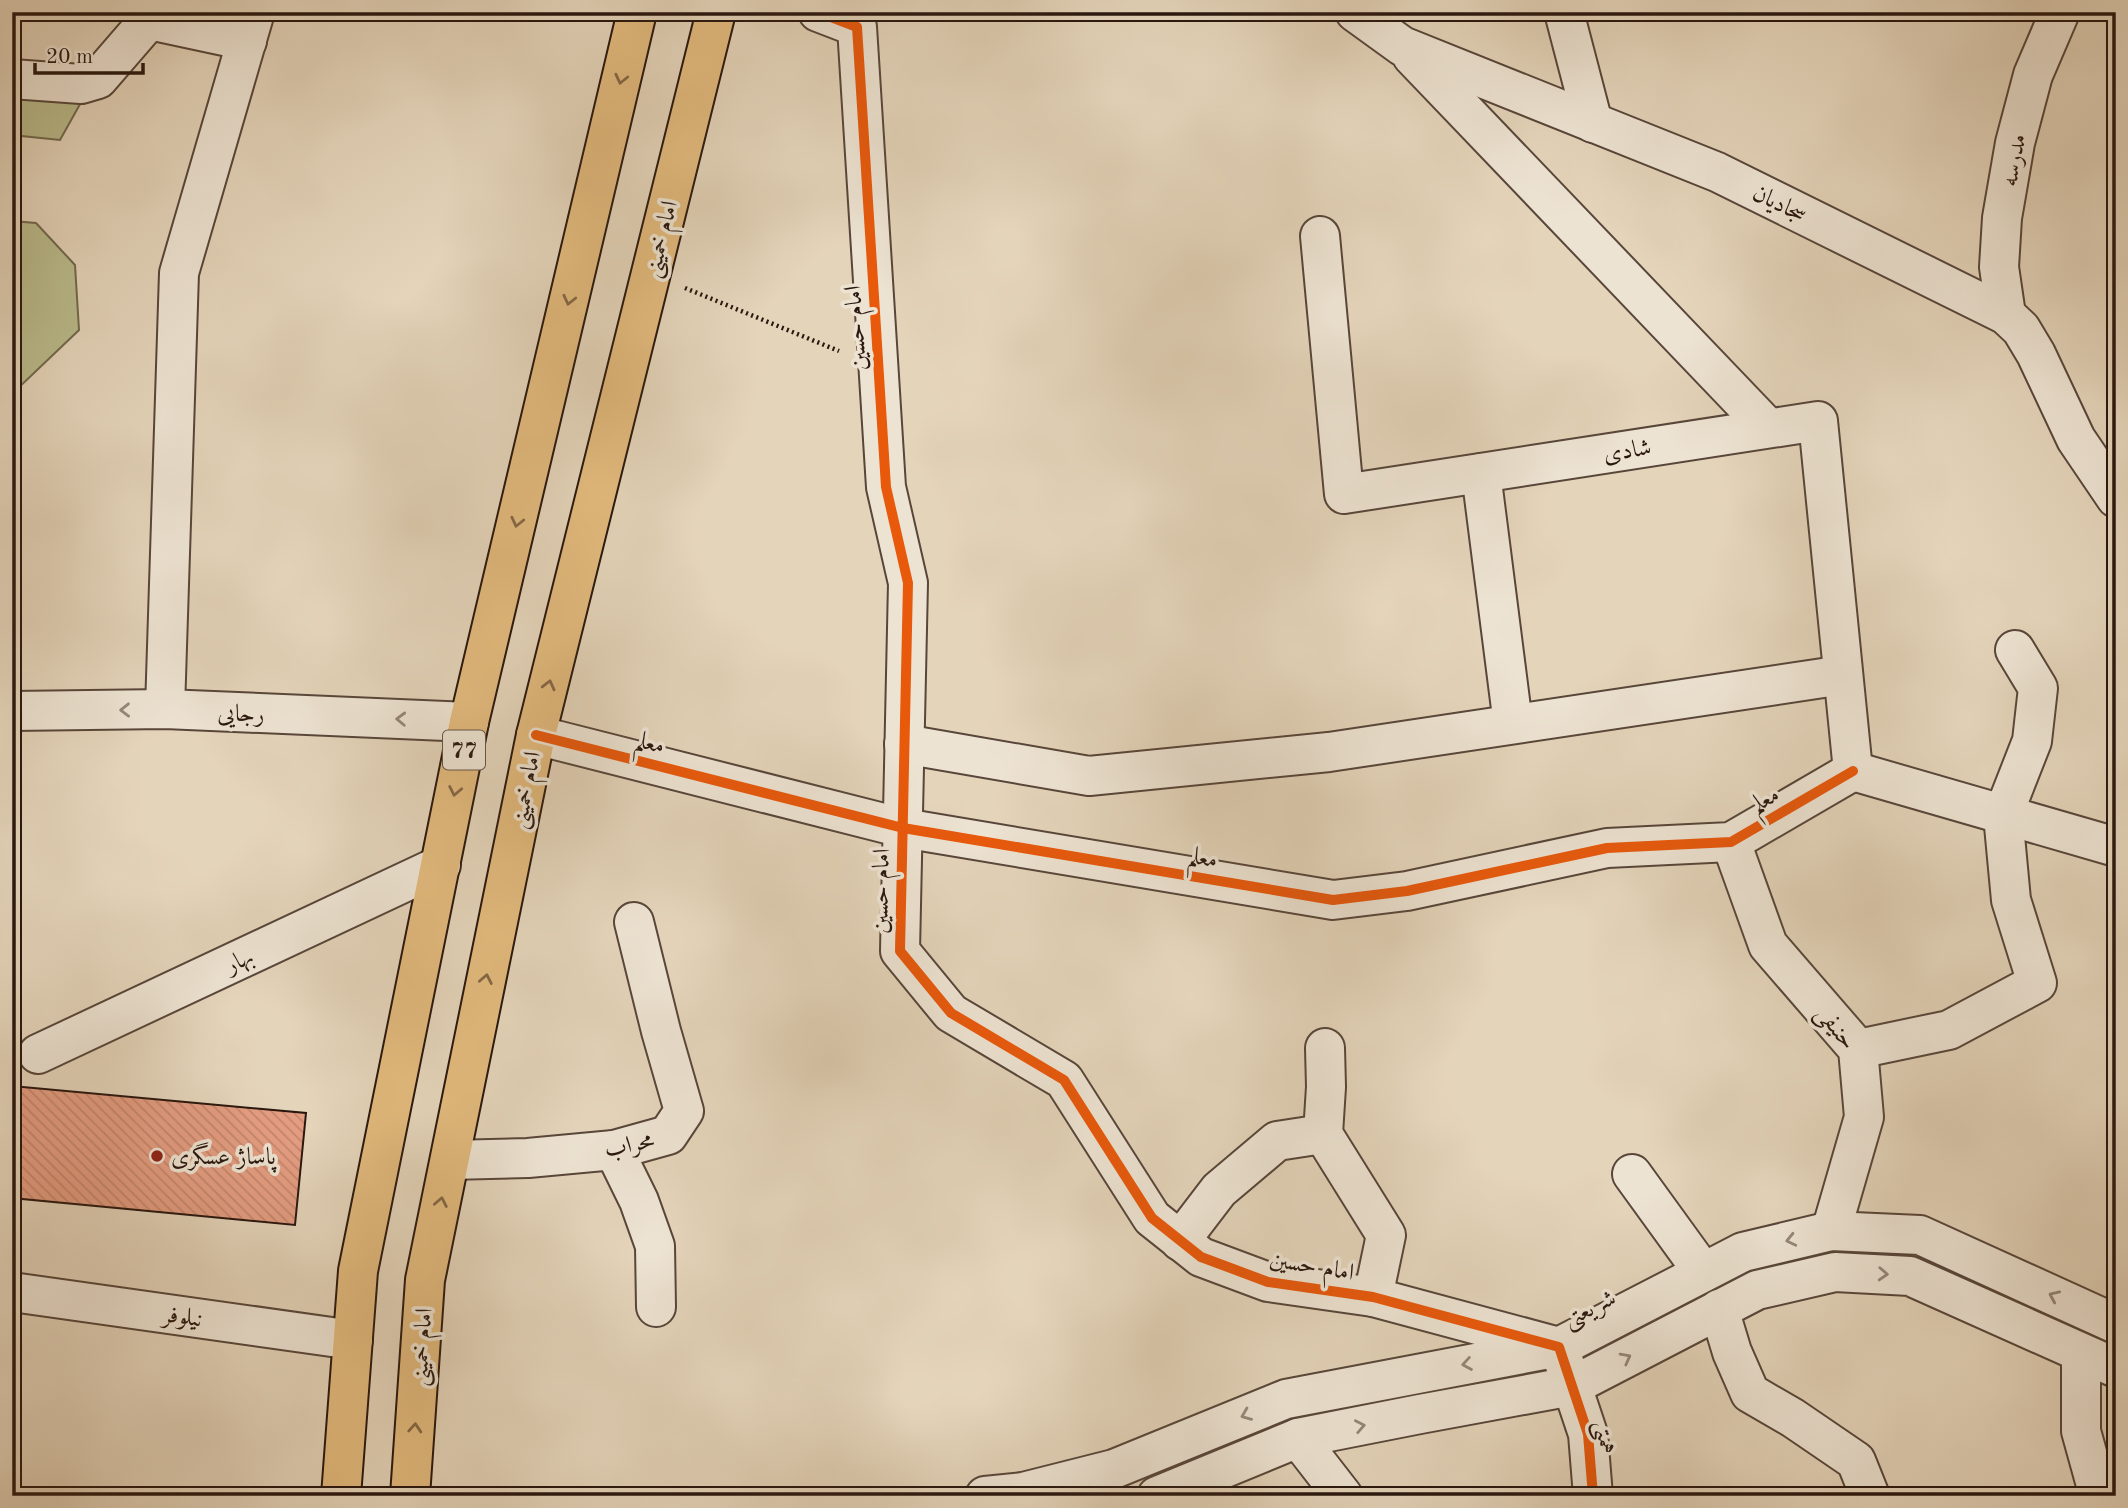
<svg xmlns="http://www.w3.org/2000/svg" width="2128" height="1508" viewBox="0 0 2128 1508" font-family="'Old Standard TT',Amiri,serif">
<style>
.green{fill:#babb8c;stroke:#72694e;stroke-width:2}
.building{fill:url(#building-back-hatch);stroke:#29170f;stroke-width:2}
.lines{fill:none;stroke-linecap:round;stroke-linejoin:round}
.minor-casing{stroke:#58463a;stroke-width:42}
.highway-casing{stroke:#29170f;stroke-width:42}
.path{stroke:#29170f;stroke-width:4.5;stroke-dasharray:2 3.5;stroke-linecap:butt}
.minor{stroke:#ede3d2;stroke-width:38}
.highway{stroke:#e2ba7d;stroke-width:38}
.cycleway-casing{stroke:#ede3d2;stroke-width:15}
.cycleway{stroke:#e8590c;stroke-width:10}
.oneway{stroke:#866846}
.oneway2{stroke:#95877a}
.poi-dot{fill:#8f2418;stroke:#ede3d2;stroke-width:2.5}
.labels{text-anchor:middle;stroke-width:7;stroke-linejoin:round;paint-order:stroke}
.shield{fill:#ede3d2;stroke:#64544a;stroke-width:2}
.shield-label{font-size:23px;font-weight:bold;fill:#29170f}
.street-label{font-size:24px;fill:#29170f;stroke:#ede3d2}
.poi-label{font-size:24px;fill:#29170f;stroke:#ede3d2;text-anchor:start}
</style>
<defs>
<pattern id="building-back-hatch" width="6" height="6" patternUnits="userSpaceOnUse" patternTransform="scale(1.75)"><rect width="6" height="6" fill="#e49d81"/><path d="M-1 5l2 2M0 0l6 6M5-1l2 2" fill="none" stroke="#c4866e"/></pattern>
</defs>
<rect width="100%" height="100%" fill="#e4d4ba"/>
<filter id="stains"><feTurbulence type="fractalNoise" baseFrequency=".00286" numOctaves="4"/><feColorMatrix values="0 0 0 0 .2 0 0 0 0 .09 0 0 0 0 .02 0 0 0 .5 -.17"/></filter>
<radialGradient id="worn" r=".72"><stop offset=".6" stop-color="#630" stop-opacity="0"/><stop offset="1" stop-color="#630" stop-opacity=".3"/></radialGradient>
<g class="green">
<path d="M12,89L84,97L60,140L12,135Z"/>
<path d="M12,221L36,223L75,265L79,330L12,394Z"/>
</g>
<path class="building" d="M12,1086L306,1113L295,1225L12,1198Z"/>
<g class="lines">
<g class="minor-casing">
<g id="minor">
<path d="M818,12L857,27L886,487L908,583L900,951L951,1013L1064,1080L1152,1218L1201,1257L1268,1282L1373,1297L1559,1347L1588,1434L1593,1496"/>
<path d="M1355,12L1402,46L1717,172L2006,315L2021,329L2036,354L2076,439L2116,498"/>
<path d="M1564,12L1593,123"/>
<path d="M149,20L247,41"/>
<path d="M1412,56L1768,428"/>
<path d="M12,79L81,84L98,79L149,20L152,12"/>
<path d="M1320,236L1344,494L1818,421L1853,771"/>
<path d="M2006,315L1999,267L2002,218L2015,143L2033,75L2060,12"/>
<path d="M1481,473L1513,724"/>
<path d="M165,709L179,273L255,12"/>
<path d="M12,711L165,709L469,722"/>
<path d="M536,735L903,828L1333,900L1407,891L1607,848L1731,842L1853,771"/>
<path d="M904,744L1089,776L1329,752L1843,675"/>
<path d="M1853,771L2116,847"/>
<path d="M1731,842L1768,945L1858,1049L1864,1117L1831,1231"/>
<path d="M1325,1048L1326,1087L1323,1134L1386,1235L1373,1297"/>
<path d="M1858,1049L1949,1030L2037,983L2011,900L2003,815L2032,741L2038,688L2015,650"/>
<path d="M38,1054L441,865"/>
<path d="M614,1150L639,1201L655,1246L656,1307"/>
<path d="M450,1160L528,1158L614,1150L668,1135L684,1111L661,1031L634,922"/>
<path d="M1632,1174L1703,1272"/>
<path d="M1180,1241L1219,1190L1277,1141L1323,1134"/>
<path d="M12,1292L353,1340"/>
<path d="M1719,1309L1732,1352L1750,1393L1793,1418L1856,1461L1870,1496"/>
<path d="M2081,1353V1431L2099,1496"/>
<path d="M1298,1438L1343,1496"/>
<path d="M985,1496L1023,1492L1114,1469L1286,1399L1559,1347L1743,1252L1831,1231L1920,1235L2116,1324"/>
<path d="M1157,1496L1298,1438L1420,1414L1572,1386L1757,1290L1835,1272L1910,1276L2116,1368"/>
</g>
</g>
<g class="highway-casing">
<g id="highway">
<path d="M341,1496L358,1271L469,722L637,12"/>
<path d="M410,1496L425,1280L536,735L716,12"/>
</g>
</g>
<path class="path" d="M685,288L839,351"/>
<use href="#minor" class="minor"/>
<use href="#highway" class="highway"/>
<g class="cycleway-casing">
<g id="cycleway">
<path d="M818,12L857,27L886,487L908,583L900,951L951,1013L1064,1080L1152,1218L1201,1257L1268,1282L1373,1297L1559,1347L1588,1434L1593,1496"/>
<path d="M536,735L903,828L1333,900L1407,891L1607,848L1731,842L1853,771"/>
</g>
</g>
<use href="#cycleway" class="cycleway"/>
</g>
<defs><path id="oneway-chevron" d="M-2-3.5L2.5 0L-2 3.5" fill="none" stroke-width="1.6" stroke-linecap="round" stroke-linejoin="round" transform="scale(1.75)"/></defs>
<g class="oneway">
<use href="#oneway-chevron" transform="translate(621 79) rotate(103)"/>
<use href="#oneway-chevron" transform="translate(569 300) rotate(103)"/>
<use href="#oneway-chevron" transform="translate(517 522) rotate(103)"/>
<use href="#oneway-chevron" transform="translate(549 685) rotate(-76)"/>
<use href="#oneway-chevron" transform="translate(455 791) rotate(101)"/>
<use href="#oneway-chevron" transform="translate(486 979) rotate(-79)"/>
<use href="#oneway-chevron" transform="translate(441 1202) rotate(-79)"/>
<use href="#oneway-chevron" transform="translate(415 1428) rotate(-86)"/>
</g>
<g class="oneway2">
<use href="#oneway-chevron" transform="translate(125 710) rotate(179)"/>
<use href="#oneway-chevron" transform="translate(401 719) rotate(-178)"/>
<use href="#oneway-chevron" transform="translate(1791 1240) rotate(167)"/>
<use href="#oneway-chevron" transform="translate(1883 1274) rotate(3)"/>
<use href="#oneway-chevron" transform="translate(2054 1296) rotate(-156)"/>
<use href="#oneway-chevron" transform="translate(1626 1358) rotate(-28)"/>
<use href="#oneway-chevron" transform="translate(1467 1364) rotate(170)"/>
<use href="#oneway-chevron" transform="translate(1246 1415) rotate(158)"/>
<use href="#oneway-chevron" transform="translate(1360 1426) rotate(-11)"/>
</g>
<circle class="poi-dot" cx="157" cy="1156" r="7"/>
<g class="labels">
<rect class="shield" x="443" y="730.5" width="42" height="39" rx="5"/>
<g class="shield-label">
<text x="464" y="758">77</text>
</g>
<g class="street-label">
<text transform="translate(2013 160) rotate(-79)" y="8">مدرسه</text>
<text transform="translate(1780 203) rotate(26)" y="8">سجادیان</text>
<text transform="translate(660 239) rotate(-76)" y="8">امام خمینی</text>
<text transform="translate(855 328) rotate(-94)" y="8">امام حسین</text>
<text transform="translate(1627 450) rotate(-9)" y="8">شادی</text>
<text transform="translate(241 713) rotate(2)" y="8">رجایی</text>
<text transform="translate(650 742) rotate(14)" y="8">معلم</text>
<text transform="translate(525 790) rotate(-79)" y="8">امام خمینی</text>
<text transform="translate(1764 799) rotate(-30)" y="8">معلم</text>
<text transform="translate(1203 857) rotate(10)" y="8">معلم</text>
<text transform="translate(880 891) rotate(-89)" y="8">امام حسین</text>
<text transform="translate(239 960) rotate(-25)" y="8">بهار</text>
<text transform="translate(1837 1027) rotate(52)" y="8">حنیفی</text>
<text transform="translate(629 1144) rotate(-12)" y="8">محراب</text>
<text transform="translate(1312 1265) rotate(10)" y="8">امام حسین</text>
<text transform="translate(1589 1308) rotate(-27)" y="8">شریعتی</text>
<text transform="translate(183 1316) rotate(8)" y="8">نیلوفر</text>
<text transform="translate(421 1347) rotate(-86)" y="8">امام خمینی</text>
<text transform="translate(1606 1437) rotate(80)" y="8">همتی</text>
</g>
<g class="poi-label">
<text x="171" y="1164">پاساژ عسگری</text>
</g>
</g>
<rect width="2128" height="1508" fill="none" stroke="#e4d4ba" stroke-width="42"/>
<rect x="14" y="14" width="2100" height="1480" fill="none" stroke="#29170f" stroke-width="3.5"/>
<rect x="21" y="21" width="2086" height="1466" fill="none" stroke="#29170f" stroke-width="2"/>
<path d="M35 63v10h108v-10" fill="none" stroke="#29170f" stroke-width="3.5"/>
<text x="46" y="63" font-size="21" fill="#29170f" stroke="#ede3d2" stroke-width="5" paint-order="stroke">20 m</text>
<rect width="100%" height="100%" filter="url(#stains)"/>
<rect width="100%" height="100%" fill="url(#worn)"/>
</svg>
